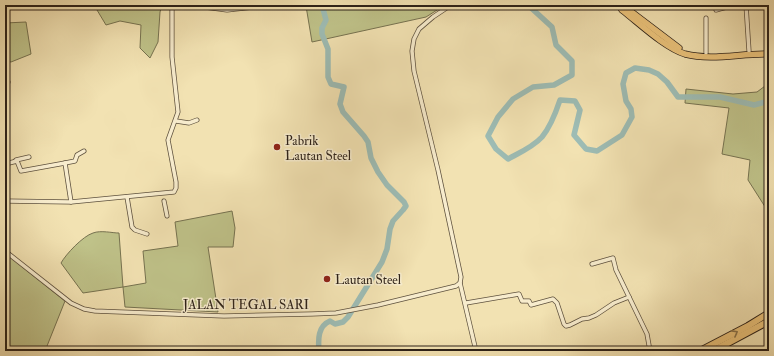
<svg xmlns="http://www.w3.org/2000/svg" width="774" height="356" viewBox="0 0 774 356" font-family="'IM FELL Double Pica',serif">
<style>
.green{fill:#bfc289;stroke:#767250}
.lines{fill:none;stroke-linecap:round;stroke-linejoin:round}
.river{stroke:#9dbcb4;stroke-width:5.5}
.minor-casing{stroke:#5e513e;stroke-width:5}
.trunk-casing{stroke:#2c2118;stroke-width:7}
.motorway-casing{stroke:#2c2118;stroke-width:8}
.minor{stroke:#f7eccd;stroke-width:3.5}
.trunk{stroke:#e9c179;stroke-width:5.5}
.motorway{stroke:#e9c179;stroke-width:6}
.oneway{stroke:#8a7148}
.poi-dot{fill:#8f2418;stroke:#f7eccd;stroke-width:1.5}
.labels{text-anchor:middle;stroke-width:3;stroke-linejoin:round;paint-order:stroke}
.poi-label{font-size:13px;fill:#2c2118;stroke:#f7eccd;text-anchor:start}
.street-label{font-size:13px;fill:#2c2118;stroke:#f7eccd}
</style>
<rect width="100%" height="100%" fill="#f2e2b2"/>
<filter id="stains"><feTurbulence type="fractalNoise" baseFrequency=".005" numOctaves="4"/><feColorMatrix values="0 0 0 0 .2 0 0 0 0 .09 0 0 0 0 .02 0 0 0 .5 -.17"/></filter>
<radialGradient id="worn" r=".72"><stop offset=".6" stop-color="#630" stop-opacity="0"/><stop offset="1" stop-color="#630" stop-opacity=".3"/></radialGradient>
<g class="green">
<path d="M94,5H162L160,12L158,42L150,58L140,48L141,25L120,21L106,25Z"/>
<path d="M297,5H445L426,17L312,42L306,6L299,7Z"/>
<path d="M26,22L31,54L11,62L5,61V23Z"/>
<path d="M769,83V213L748,180L750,160L722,154L729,108L685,103L686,89L733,94L757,92Z"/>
<path d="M232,211L235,228L233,247H208L218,312L125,307L123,287L83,293L61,263C66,254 83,236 93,233C101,230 112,233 119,233L123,287L146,283L143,251L178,246L175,222Z"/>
<path d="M5,253L65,301L45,351H5Z"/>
</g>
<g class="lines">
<g class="river">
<path d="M528,5L552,27L556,45L572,61V75L554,85L533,87L513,99L498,117L488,136L496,149L508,159C519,153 533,147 542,137C551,126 556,112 560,100L575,101L580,110L574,135L586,149L597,151L622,135L632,117L631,109L626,101L623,84L626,73L635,68L649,70L658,74L667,82L678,97H720L754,105L769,101"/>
<path d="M319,351C318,339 318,326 330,321L335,324L343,322L348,317L382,262L387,249L390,229L393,221L403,210L406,206L404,202L387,185L378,172L371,158L368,142L364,136L343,112L340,104L344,87L331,84L328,77V49L322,34V28L326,20L322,5"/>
</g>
<g class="minor-casing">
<g id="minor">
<path d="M746,5L749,51"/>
<path d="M172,7L197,6L227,10L262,6L264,5"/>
<path d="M716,10L734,5"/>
<path d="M706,18V53"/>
<path d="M5,82H8"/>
<path d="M176,121L189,123L197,120"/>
<path d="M16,160L29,157"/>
<path d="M65,163L75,161L77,155L84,151"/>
<path d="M5,164L17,161L21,171L65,163L71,202"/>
<path d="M127,197L132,227L135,230L147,234"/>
<path d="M5,201L71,202L174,192L176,188V182L168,140L178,112L172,57V5"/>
<path d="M164,201L167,216"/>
<path d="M5,251L71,303L84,309L95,311L224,316L312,314L336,313L378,305L456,286L460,283L461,277L438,170L414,71L412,51L414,39L419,29L433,17L451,5"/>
<path d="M592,264L613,258L616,270L647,334L650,351"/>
<path d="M460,283L476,351"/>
<path d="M466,303L519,294L522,301H529L531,305L553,299L557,303L564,324L566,326L570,325L582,319L589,318L596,315L614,303L629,297"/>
</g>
</g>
<g class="trunk-casing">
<g id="trunk">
<path d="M619,5L622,10C639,23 665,48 685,54C712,61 742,53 769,54"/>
<path d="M619,5L625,7L679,48"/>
</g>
</g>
<g class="motorway-casing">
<g id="motorway">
<path d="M700,351L748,326L769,313"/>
<path d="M713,351L769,321"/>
</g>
</g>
<use href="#minor" class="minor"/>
<use href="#trunk" class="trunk"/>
<use href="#motorway" class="motorway"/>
</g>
<defs><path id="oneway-chevron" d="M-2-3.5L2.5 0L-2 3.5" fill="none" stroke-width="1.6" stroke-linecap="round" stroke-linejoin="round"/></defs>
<use class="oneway" href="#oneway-chevron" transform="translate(735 333) rotate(-29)"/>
<g class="poi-dot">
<circle cx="277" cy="147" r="4"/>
<circle cx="327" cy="279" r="4"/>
</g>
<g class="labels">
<g class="poi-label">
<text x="285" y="145">Pabrik<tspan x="285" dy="15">Lautan Steel</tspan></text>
<text x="335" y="284">Lautan Steel</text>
</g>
<g class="street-label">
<text x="246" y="309">JALAN TEGAL SARI</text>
</g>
</g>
<rect width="774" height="356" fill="none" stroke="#f2e2b2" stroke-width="20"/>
<rect x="6" y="6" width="762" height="344" fill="none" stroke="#2c2118" stroke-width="2"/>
<rect x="10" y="10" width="754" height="336" fill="none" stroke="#2c2118"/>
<rect width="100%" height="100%" filter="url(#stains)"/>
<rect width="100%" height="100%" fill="url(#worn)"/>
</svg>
